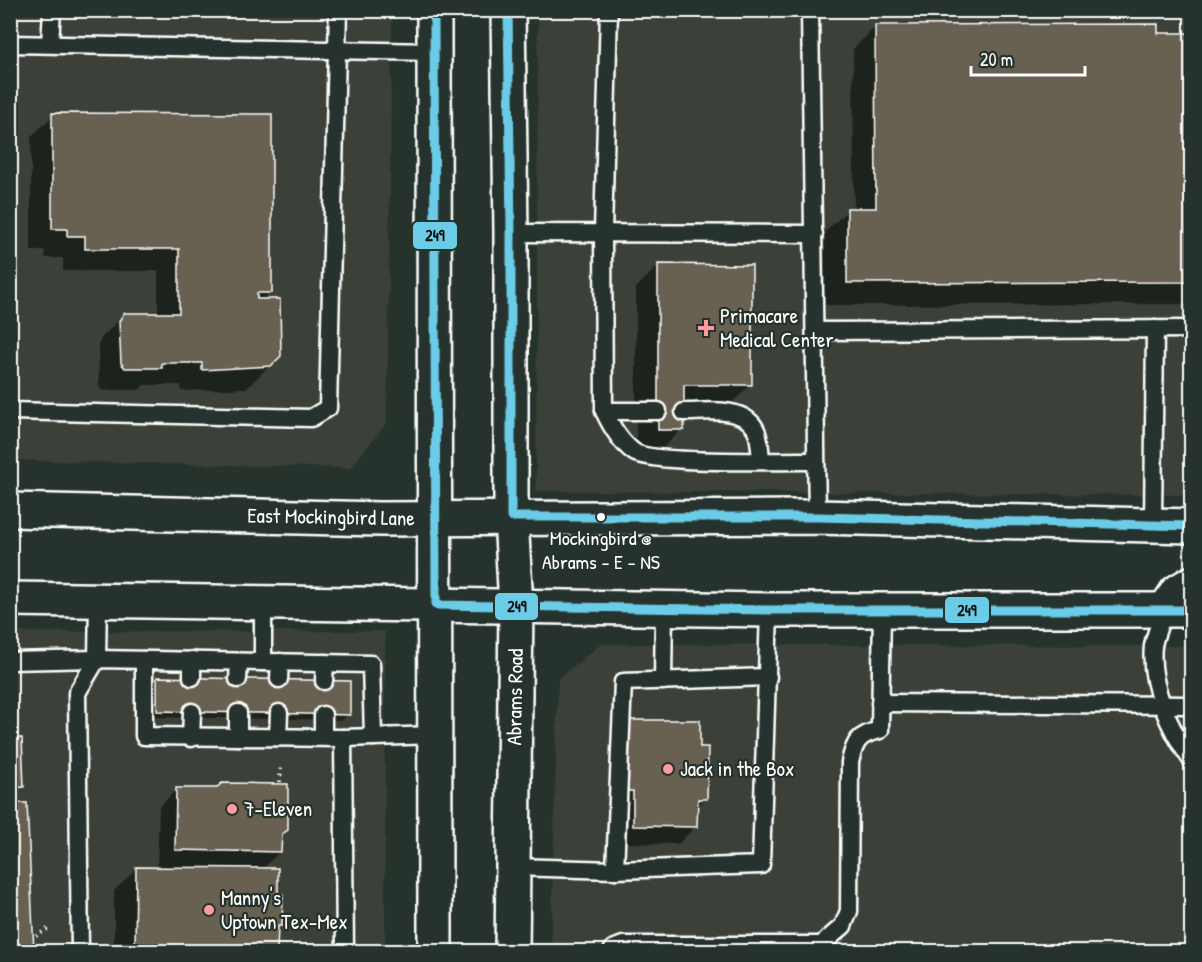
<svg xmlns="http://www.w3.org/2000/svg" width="1202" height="962" viewBox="0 0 1202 962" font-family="'Patrick Hand',sans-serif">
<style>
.built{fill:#3a4038}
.shadow{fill:#0007}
.building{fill:#686051;stroke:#fff;stroke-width:1.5}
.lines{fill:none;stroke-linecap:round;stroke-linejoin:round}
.lane-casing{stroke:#fff;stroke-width:21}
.secondary-casing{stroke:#fff;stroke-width:38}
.path{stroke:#fff;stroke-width:4;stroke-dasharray:1.5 4.5;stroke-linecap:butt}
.lane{stroke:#26332d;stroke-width:16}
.secondary{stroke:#26332d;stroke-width:33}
.bus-1-casing{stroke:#26332d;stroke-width:14}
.bus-1{stroke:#6bcce7;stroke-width:9}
.poi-dot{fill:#ff9aa2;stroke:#26332d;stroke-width:2}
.bus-dot{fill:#fff;stroke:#26332d;stroke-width:2}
.labels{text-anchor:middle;stroke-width:4.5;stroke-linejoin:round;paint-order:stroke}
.bus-label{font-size:20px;fill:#fff;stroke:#26332d}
.poi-label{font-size:21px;fill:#fff;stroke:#26332d;text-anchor:start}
.street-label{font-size:21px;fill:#fff;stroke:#26332d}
.line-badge{stroke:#26332d;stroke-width:2}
.pale-badge-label{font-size:16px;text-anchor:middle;font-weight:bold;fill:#111}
</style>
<rect width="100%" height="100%" fill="#26332d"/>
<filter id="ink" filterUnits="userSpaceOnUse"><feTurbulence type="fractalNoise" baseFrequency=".0167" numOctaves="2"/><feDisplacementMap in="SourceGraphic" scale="12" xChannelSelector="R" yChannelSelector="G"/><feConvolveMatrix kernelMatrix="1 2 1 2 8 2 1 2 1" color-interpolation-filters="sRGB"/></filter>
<g filter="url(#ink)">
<g class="built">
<path d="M11,11H392L387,423L350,468L11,460Z"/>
<path d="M538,11H1191V495L536,491Z"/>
<path d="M385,631V951H11L10,632Z"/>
<path d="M601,644L1191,646V951L551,952L558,679Z"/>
</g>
<g class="shadow">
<path d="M876,26L1192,34V304L825,305V232L848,210H854L853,49Z"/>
<path d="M53,115L270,292L262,300L280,355L247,388L181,391V385H144L139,390H102L99,386L98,345L102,337L125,314H158V271H63V258H45V251H31V137Z"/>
<path d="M658,266L750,385L728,407H682V429L660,451H636V288Z"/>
<path d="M158,678L348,715L342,720L151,717L152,684Z"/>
<path d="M629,721L698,748L706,798L696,808V826L678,844L616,843L611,808L612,739Z"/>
<path d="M10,739L23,786L11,798L10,952Z"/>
<path d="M177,789L280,836V852L262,869L276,895L281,925L276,930L275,952H114V891L136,869H157L159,807Z"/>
</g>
<g class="building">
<path d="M1158,24V33H1192V282L847,283V208H876L875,25Z"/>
<path d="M52,113L272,114V293H257V299H280L281,356L271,366L202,370V363H162V368H125L121,363L119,321L124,313H179V249H85V236H67V229H52Z"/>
<path d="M658,264L752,265V385H684V430H658Z"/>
<path d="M157,677L350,681V715L157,711Z"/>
<path d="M629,720H700V747H708L707,799H698L697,827L633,826V791H628Z"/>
<path d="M10,738H22L24,787L13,788V803H27L34,952H10Z"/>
<path d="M222,783L288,784V830L282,834L281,852L175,850L176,788H216Z"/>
<path d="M136,867L278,868V894H283L282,926H278L277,951L135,950Z"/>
</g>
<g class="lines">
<g class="lane-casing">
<g id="lane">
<path d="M609,10L603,233L604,411C611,426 620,442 634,452C650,464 787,461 816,461"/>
<path d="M810,10L817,517"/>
<path d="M10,44L434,52"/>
<path d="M50,44L52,10"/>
<path d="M511,233L814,234"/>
<path d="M815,331L1192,329"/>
<path d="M10,411L311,418L328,408L338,10"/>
<path d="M604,411H658"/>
<path d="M684,412C706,412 742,406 755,428C760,436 760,451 761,460"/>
<path d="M1153,524L1155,329"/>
<path d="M1165,610C1161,621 1155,634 1153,646C1149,685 1170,730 1192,761"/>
<path d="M144,660V736L343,738L345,952"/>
<path d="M192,660V677"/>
<path d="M10,661L97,659L263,662V603"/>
<path d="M263,662L371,664L373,737"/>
<path d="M238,679L239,662"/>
<path d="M279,679L280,662"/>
<path d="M324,681L325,663"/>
<path d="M663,681L664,608"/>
<path d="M880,703L1192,705"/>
<path d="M238,737V713"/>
<path d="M278,737L279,713"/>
<path d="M323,737V715"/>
<path d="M191,738L192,712"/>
<path d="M343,738L436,735"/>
<path d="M513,867L615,870L761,865L769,610"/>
<path d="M615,870L623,682L768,677"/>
<path d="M80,952L77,693L97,659L98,601"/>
<path d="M612,952L613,949L623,945H821L843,926L849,911L850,762C855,741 858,735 880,730L882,610"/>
</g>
</g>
<g class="secondary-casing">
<g id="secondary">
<path d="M434,10L435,952"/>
<path d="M508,10L511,233V517L516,606L512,952"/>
<path d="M10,510L380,519L817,517L1192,526"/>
<path d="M10,599L769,610H1192"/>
<path d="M1165,610L1177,592L1192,583"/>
</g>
</g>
<g class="path">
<path d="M280,782L281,765"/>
<path d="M36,936L51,927"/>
</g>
<use href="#lane" class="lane"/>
<use href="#secondary" class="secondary"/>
<g class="bus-1-casing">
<g id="bus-1">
<path d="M434,10L436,605L769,610H1192"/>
<path d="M508,10L511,233V517H817L1192,526"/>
</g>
</g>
<use href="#bus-1" class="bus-1"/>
</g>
</g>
<g class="poi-dot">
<path d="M703 319h6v6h6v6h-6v6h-6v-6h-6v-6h6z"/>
<circle cx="668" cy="769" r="6"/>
<circle cx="232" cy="809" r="6"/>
<circle cx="209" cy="910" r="6"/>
</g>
<circle class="bus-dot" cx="601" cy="517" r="5"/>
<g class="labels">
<g class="bus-label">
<text x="601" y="545">Mockingbird @<tspan x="601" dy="24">Abrams - E - NS</tspan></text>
</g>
<g class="poi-label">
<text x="720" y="323">Primacare<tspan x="720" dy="24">Medical Center</tspan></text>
<text x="680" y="776">Jack in the Box</text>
<text x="244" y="816">7-Eleven</text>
<text x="221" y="905">Manny's<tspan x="221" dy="24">Uptown Tex-Mex</tspan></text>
</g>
<g class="street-label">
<text transform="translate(331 517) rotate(1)" y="7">East Mockingbird Lane</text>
<text transform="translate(515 697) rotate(-89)" y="7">Abrams Road</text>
</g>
</g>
<g class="line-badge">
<rect x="412" y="221" width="46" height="29" rx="6" fill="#6bcce7"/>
<rect x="494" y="592" width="45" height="29" rx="6" fill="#6bcce7"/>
<rect x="944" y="596" width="46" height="28" rx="6" fill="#6bcce7"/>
</g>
<g class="pale-badge-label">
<text x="435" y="241">249</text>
<text x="517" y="612">249</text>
<text x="967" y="616">249</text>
</g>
<rect width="1202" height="962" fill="none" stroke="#26332d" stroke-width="36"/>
<rect x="18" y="18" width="1166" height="926" fill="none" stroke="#fff" stroke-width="2" filter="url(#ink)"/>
<path d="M971 66v9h114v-9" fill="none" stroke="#ffffff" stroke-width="3"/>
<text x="980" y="66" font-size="18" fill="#ffffff" stroke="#26332d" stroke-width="4.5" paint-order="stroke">20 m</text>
</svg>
